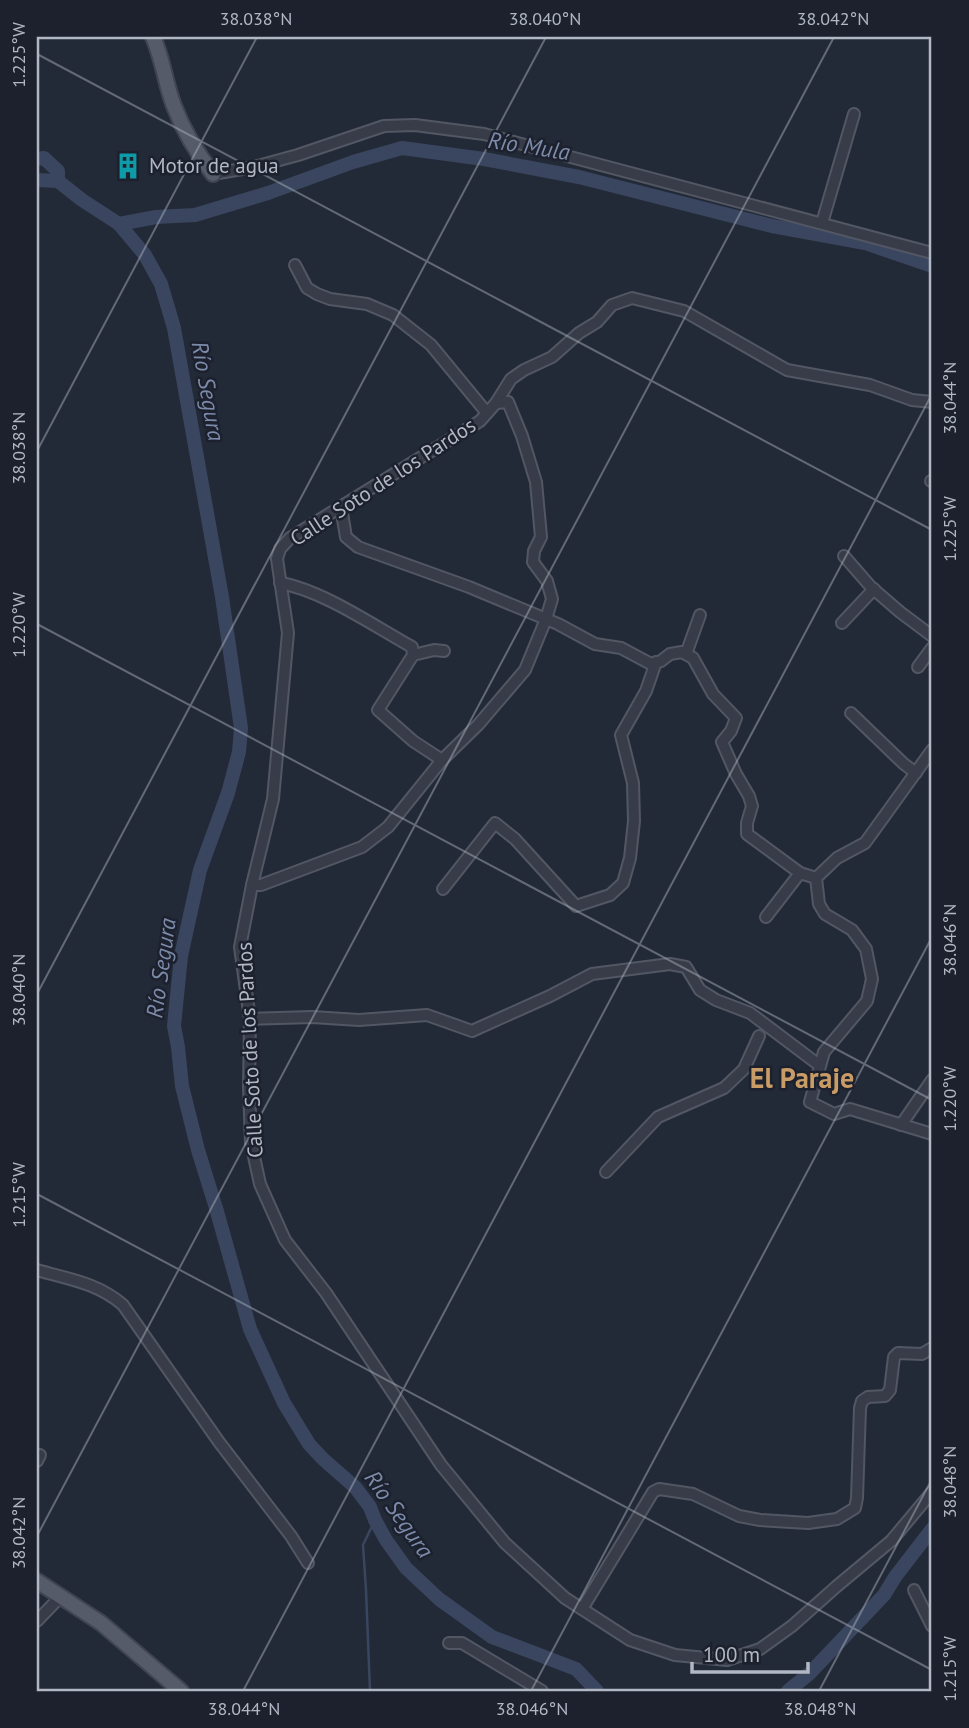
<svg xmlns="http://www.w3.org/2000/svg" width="969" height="1728" viewBox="0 0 969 1728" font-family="'PT Sans',sans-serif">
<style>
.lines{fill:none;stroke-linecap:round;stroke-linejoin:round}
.stream{stroke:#3a465f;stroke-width:2.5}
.river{stroke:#3a465f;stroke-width:14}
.minor-casing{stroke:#525763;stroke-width:14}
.major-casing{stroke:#404551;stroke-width:18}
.minor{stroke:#373c48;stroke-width:10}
.major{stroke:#555b68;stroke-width:14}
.ticks{fill:none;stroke:#b2b7c4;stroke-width:2;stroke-opacity:0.45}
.labels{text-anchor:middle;stroke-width:5;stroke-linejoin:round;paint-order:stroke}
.poi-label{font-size:21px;fill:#b2b7c4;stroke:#1c212d;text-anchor:start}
.street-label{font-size:21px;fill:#b2b7c4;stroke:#1c212d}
.water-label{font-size:23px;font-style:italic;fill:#7c8baa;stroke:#1c212d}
.district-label{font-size:28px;font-weight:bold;fill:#c99c67;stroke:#1c212d}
.neatline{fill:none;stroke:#b2b7c4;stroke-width:2.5}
.ticks-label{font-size:18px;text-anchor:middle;fill:#b2b7c4}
</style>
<rect width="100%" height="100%" fill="#232a37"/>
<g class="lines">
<path class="stream" d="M370,1691L366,1590L363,1545L375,1520"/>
<g class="river">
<path d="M37,159L44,158L58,171V181L82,200L119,224L145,255L161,284L174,328L222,597L241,728L239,752L228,793L200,870L181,956L174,1026L178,1047L182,1086L198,1150L216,1208L250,1329L284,1403L309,1444L323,1459L355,1487L370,1507L375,1520L386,1540L406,1568L439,1599L492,1637L576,1669L597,1691"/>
<path d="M37,180L58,181"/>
<path d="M119,224L156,217L195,215L268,193L353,162L402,148L484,159L579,177L772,226L865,243L932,266"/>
<path d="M788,1691L810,1673L884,1595L895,1577L932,1529"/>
</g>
<g class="minor-casing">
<g id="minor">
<path d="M213,174L254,167L298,155L384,126L415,125L484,134L932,253"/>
<path d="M822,223L854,114"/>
<path d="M295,265L307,288L317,294L330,299L367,304L393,315L431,345L487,413"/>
<path d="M932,402L912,400L870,385L787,370L684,311L632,298L612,305L597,322L579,333L552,357L524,370L511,379L496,403L480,421L290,538L280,549L277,559L288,633L273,799L252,885L240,947L250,1019L249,1087L251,1143L260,1184L285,1240L326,1293L441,1465L505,1543L565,1598L630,1640L675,1655L727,1660L760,1649L792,1626L837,1586L891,1541L932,1492"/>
<path d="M931,481H932"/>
<path d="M341,507L346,537L358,547L469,587L558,624L595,644L621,648L651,664L661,661L670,654L682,652L693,658L713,694L736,718L731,731L722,742L736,774L749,796L752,806L747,823V834L800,873L816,878"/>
<path d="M844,556L871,587L900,612L932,636"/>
<path d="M280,583C322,590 374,626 412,647L413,655L378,710L413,741L442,760L478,725L525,670L546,619L552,599L547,581L533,562L534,551L541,537L536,482L522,436L508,402L496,403"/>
<path d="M842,623L874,589"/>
<path d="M686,654L700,615"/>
<path d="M413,655L434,650L444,651"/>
<path d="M918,667L932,648"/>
<path d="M851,713L904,764L916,773"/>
<path d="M932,750L865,843L837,858L816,878L819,904L825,914L852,930L866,949L872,979L867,1001L824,1052L810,1102L834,1114L850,1109L932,1134"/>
<path d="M252,885H261L362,847L388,827L442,760"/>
<path d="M443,889L495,823L515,839L576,906L610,895L623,883L630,858L634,821L633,783L621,735L646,691L656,662"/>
<path d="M766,917L800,873"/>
<path d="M250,1019L312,1017L359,1020L427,1015L472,1031L550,996L592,974L670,964L686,967L700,990L716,1000L750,1013L819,1065"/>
<path d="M901,1125L932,1080"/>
<path d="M606,1172L658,1117L724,1088L744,1069L759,1036"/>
<path d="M37,1270C68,1279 98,1283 123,1305L219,1442L291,1536L308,1563"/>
<path d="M37,1461L40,1455"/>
<path d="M914,1590L932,1626"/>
<path d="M582,1609L653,1492L659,1489L693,1494L739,1516L760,1520L808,1523L837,1519L855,1508L857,1498L860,1408L862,1401L868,1397L885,1396L890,1390L894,1357L898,1353L922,1354L932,1348"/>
<path d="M37,1621L61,1596"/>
<path d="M449,1643H462L542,1691"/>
</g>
</g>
<g class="major-casing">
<g id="major">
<path d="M153,37C163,59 165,83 174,106C183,130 197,153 213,174"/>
<path d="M37,1581L101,1623L181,1691"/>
</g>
</g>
<use href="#minor" class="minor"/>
<use href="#major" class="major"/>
</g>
<path class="ticks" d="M37,54L932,530M37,451L257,37M37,624L932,1100M37,994L546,37M37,1194L932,1670M37,1536L834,37M243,1691L932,394M531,1691L932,937M819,1691L932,1479"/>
<defs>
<g id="building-bare" transform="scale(2.1)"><path d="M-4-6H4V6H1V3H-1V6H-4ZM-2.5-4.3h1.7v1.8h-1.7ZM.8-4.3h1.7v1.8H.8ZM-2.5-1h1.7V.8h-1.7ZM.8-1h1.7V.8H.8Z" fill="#0f9aa8" stroke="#1c212d" stroke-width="2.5" paint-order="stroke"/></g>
</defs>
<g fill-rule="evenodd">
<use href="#building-bare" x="128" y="166"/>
</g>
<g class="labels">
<g class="poi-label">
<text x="149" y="173">Motor de agua</text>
</g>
<g class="street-label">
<text transform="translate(383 482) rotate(-33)" y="7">Calle Soto de los Pardos</text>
<text transform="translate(250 1050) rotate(-93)" y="7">Calle Soto de los Pardos</text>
</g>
<g class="water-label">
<text transform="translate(529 146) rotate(9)" y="8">Río Mula</text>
<text transform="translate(208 391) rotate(80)" y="8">Río Segura</text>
<text transform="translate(161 968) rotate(-82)" y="8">Río Segura</text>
<text transform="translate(399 1514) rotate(55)" y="8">Río Segura</text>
</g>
<g class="district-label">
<text x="802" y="1088">El Paraje</text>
</g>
</g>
<rect width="969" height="1728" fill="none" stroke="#1c212d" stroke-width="77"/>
<path d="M692 1662v10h116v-10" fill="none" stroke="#b2b7c4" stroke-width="3.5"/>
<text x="703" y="1662" font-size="21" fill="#b2b7c4" stroke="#1c212d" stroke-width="5" paint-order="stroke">100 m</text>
<rect x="38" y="38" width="892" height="1652" class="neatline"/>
<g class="ticks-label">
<text x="256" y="25">38.038°N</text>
<text x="545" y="25">38.040°N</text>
<text x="833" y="25">38.042°N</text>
<text transform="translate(19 55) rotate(-90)" y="6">1.225°W</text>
<text transform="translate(950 398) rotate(-90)" y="6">38.044°N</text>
<text transform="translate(19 448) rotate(-90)" y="6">38.038°N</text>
<text transform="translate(950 529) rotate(-90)" y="6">1.225°W</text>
<text transform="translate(19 625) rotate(-90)" y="6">1.220°W</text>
<text transform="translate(950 940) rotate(-90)" y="6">38.046°N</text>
<text transform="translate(19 990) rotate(-90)" y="6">38.040°N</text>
<text transform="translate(950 1099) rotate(-90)" y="6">1.220°W</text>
<text transform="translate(19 1195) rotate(-90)" y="6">1.215°W</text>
<text transform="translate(950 1482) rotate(-90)" y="6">38.048°N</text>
<text transform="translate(19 1533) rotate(-90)" y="6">38.042°N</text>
<text transform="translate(950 1669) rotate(-90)" y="6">1.215°W</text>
<text x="244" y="1715">38.044°N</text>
<text x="532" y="1715">38.046°N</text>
<text x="820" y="1715">38.048°N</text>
</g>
</svg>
